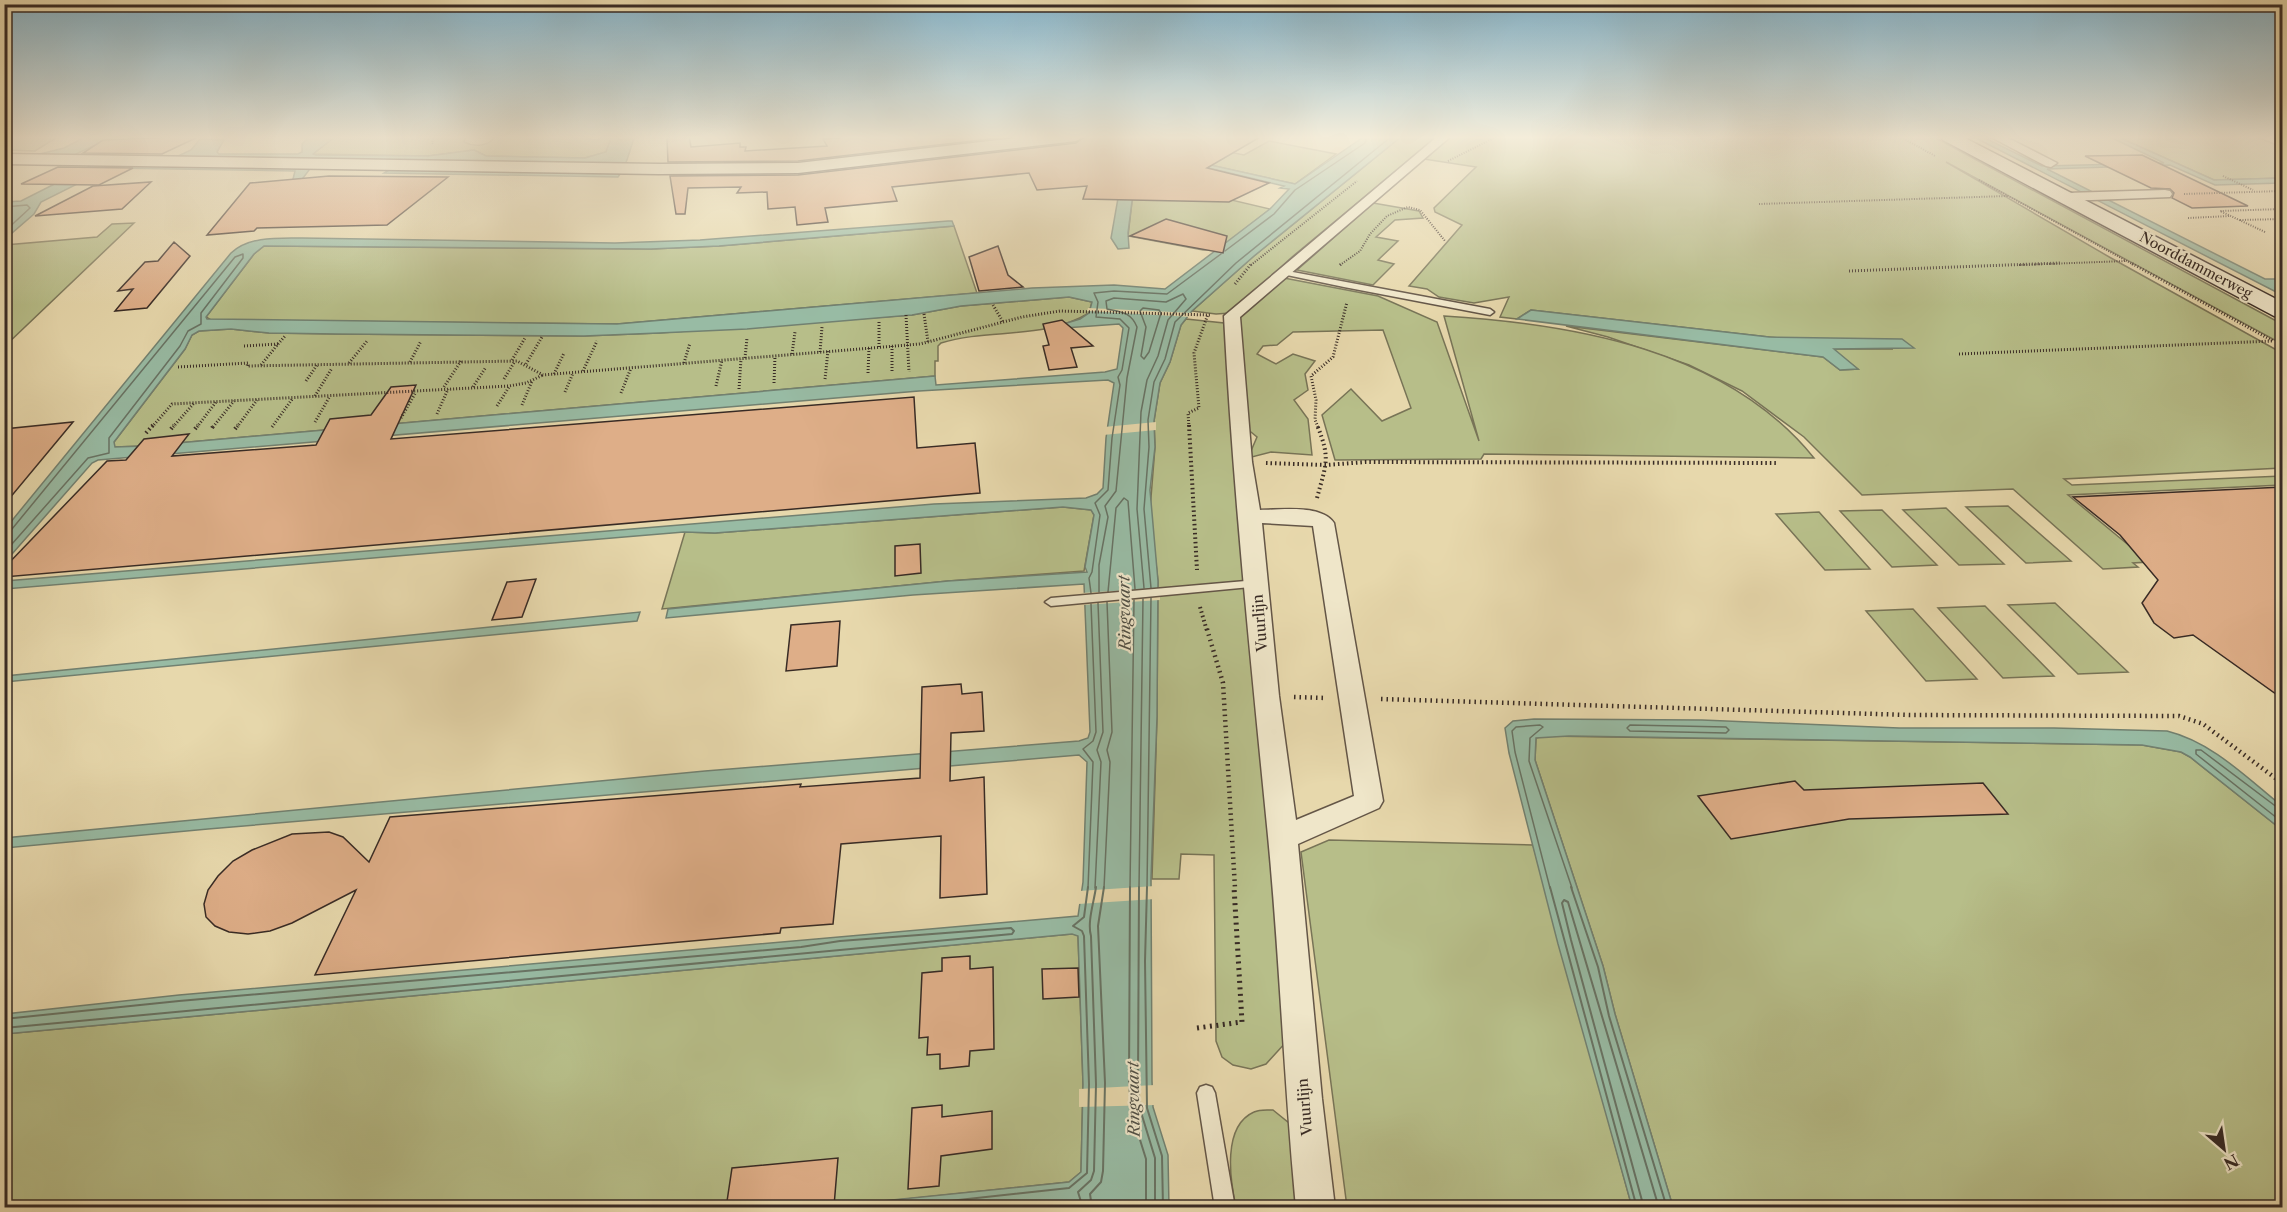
<svg xmlns="http://www.w3.org/2000/svg" width="2287" height="1212" viewBox="0 0 2287 1212" font-family="'Libre Caslon Text',serif">
<style>
.green{fill:#b7be89;stroke:#787457;stroke-width:1.5}
.water{fill:#98bba4;stroke:#728171;stroke-width:1.5;fill-rule:evenodd}
.pier{fill:#e7d8ac}
.lines{fill:none;stroke-linecap:round;stroke-linejoin:round}
.shore-far1{stroke:#687364;stroke-width:1.5}
.shore{stroke:#687364;stroke-width:2}
.building{fill:#deae88;stroke:#382b25;stroke-width:1.5}
.lane-casing{stroke:#645647;stroke-width:3}
.street-casing{stroke:#645647;stroke-width:3}
.secondary-casing{stroke:#382b25;stroke-width:3}
.path-far4{stroke:#382b25;stroke-width:2;stroke-dasharray:1 1.5;stroke-linecap:butt}
.path-far3{stroke:#382b25;stroke-width:3;stroke-dasharray:1 2;stroke-linecap:butt}
.path-far2{stroke:#382b25;stroke-width:4;stroke-dasharray:1.5 3;stroke-linecap:butt}
.path-far1{stroke:#382b25;stroke-width:4.5;stroke-dasharray:1.5 4;stroke-linecap:butt}
.path{stroke:#382b25;stroke-width:5;stroke-dasharray:2 4.5;stroke-linecap:butt}
.lane{fill:#efe6c9;fill-rule:evenodd}
.street{fill:#efe6c9;fill-rule:evenodd}
.secondary{fill:#efe6c9;fill-rule:evenodd}
.labels{text-anchor:middle;stroke-width:4.5;stroke-linejoin:round;paint-order:stroke}
.far-street-label{font-size:14px;fill:#382b25;stroke:#efe6c9}
.street-label{font-size:15px;fill:#382b25;stroke:#efe6c9}
.water-label{font-size:16px;font-style:italic;fill:#504f45;stroke:#efe6c9}
</style>
<rect width="100%" height="100%" fill="#e7d8ac"/>
<filter id="stains"><feTurbulence type="fractalNoise" baseFrequency=".00333" numOctaves="4"/><feColorMatrix values="0 0 0 0 .2 0 0 0 0 .09 0 0 0 0 .02 0 0 0 .5 -.17"/></filter>
<radialGradient id="worn" r=".72"><stop offset=".6" stop-color="#630" stop-opacity="0"/><stop offset="1" stop-color="#630" stop-opacity=".3"/></radialGradient>
<g class="green">
<path d="M4,136H59L35,151L5,150Z"/>
<path d="M336,136H466L464,142C474,147 489,147 495,136H612L606,152L585,158L486,156L474,150L428,156L313,154Z"/>
<path d="M1402,136H1438L1292,257L1231,313L1216,314L1192,311L1254,256Z"/>
<path d="M1452,136H1932L2282,324V344L1946,162L2111,258L2282,353V468L2064,479L2072,485L2282,476V485L2068,495L2149,562L2133,563L2138,567L2103,569L2013,489L1862,495L1804,437L1742,391L1689,365L1608,337L1566,326L1823,357L1840,370L1858,369L1832,349H1893L1769,337L1531,310L1517,319L1500,317L1509,297L1474,303L1439,297L1427,289L1409,286L1462,225L1435,212L1434,208L1476,167L1424,159Z"/>
<path d="M2116,136H2254L2282,147V178L2214,180Z"/>
<path d="M1174,141L1244,155L1269,141L1336,154L1295,184L1170,156Z"/>
<path d="M1138,178L1270,209L1219,249L1203,250L1128,236L1134,185Z"/>
<path d="M1373,203L1419,211L1423,218L1395,220L1376,237L1398,241L1378,260L1394,264L1373,285L1297,270Z"/>
<path d="M134,223L5,346V245L97,237L112,224Z"/>
<path d="M954,226L977,293L617,324L211,320L206,317L254,254L264,246L651,249L719,246Z"/>
<path d="M1284,278L1378,296L1437,322L1479,441L1444,316C1575,324 1727,350 1814,458L1484,454L1481,459L1335,460L1322,415L1351,389L1382,421L1411,408L1383,330L1293,332L1277,345L1263,346L1257,354L1276,364L1293,354L1315,361L1305,374L1308,390L1294,400L1308,419L1312,455L1271,452L1248,458L1257,437L1246,428L1240,317Z"/>
<path d="M1069,297L1092,302L1089,313C1045,340 989,328 941,343L938,346V361H935V376L144,446L114,447V442L185,349L192,335L199,331L231,329L269,333L338,334L584,336L659,333L912,315L961,306Z"/>
<path d="M1186,319L1224,323L1247,607L1287,1041L1266,1064L1251,1069L1233,1065L1222,1057L1216,1041L1214,855L1181,854L1179,879H1152L1157,717L1158,581L1150,510L1155,447L1154,421L1160,383L1170,362L1181,325Z"/>
<path d="M2008,506L2071,561L2026,563L1966,507Z"/>
<path d="M1063,507L1092,510L1094,515L1084,571L948,581L662,609L685,532L715,533Z"/>
<path d="M1946,508L2004,564L1959,565L1903,510Z"/>
<path d="M1882,510L1937,565L1892,567L1840,511Z"/>
<path d="M1819,512L1870,569L1825,570L1776,514Z"/>
<path d="M2055,603L2128,672L2078,674L2008,605Z"/>
<path d="M1985,606L2054,676L2003,678L1938,608Z"/>
<path d="M1913,609L1977,679L1926,681L1866,611Z"/>
<path d="M1544,736L2142,745L2181,752L2190,757L2282,830V1207H1673L1615,1014L1603,966L1535,760L1536,738Z"/>
<path d="M1329,840L1533,845L1632,1207H1347L1301,852Z"/>
<path d="M1072,934L1078,935L1083,1084L1081,1172L1069,1182L820,1208H5V1034Z"/>
<path d="M1273,1110L1289,1123L1295,1138L1303,1207H1236C1230,1180 1222,1126 1254,1112C1260,1109 1268,1110 1273,1110Z"/>
</g>
<g class="water">
<path d="M87,136H114L72,156L36,155L64,148Z"/>
<path d="M310,136H336L313,154L316,155L428,156L474,150L486,156L585,158L606,152L612,136H635C629,150 628,165 618,177L384,173L394,167L600,164L174,158L191,150L200,139L224,140L217,152L219,154H298L302,152V144Z"/>
<path d="M1154,136H1170L1175,143L1170,156L1295,184L1365,136H1402L1254,256L1192,311L1181,325L1170,362L1160,383L1154,421L1155,447L1150,490L1158,581L1157,717L1151,879L1152,1081L1153,1107L1168,1155L1169,1207H1070L1064,1202L1002,1208L823,1207L1069,1182L1081,1172L1083,1084L1078,936L1072,934L5,1034V1014L179,995L1078,916L1083,882L1087,762L1079,755L208,829L5,848L4,838L705,771L1079,741L1088,738L1090,732L1084,584L913,595L666,618L668,609L948,581L1087,572L1085,567L1094,515L1091,510L1063,507L715,533L684,532L5,589V581L934,504L1086,498L1097,494L1103,488L1106,438L1114,383L1108,380L919,391L98,460L92,463L5,562V529L231,253C249,236 278,238 302,238L615,243L700,240L948,221H952L954,226L719,246L651,249L264,246L254,254L206,317L207,319L617,324L1032,288L1114,285L1165,289L1270,209L1289,189L1280,188L1284,186L1154,155L1160,142ZM1069,297L1092,302L1089,313L1080,319L1050,328L1051,329L1119,324L1123,328L1117,369L1105,372L936,385L935,376L144,446L115,447L114,442L185,349L192,335L199,331L231,329L269,333L338,334L584,336L659,333L747,329L912,315L961,306Z"/>
<path d="M1972,136H1981L2042,166L2164,163L2108,136H2116L2214,180L2282,178V183L2215,185L2170,165L2047,169L2265,279H2282V284L2277,285L2282,288V295Z"/>
<path d="M92,165L312,166L292,193V183L295,171L109,168L41,202L34,214L5,239V202L21,201Z"/>
<path d="M1121,181L1134,185L1128,233L1129,248L1118,249L1111,238Z"/>
<path d="M1531,310L1769,337L1902,339L1914,348L1834,349L1858,369L1840,370L1823,357L1517,319Z"/>
<path d="M640,612L637,621L5,682V676Z"/>
<path d="M1534,719L1702,720L1899,728H2054L2167,731C2212,742 2247,778 2282,806V830L2190,757L2181,752L2142,745L1569,736L1536,738L1535,760L1603,966L1615,1014L1673,1207H1632L1558,944L1509,753L1505,728L1513,721Z"/>
</g>
<g class="pier">
<path d="M1088,308L1194,313L1191,317L1087,311Z"/>
<path d="M1156,422V430L1103,435L1104,427Z"/>
<path d="M1160,588V600L1082,605V593Z"/>
<path d="M1155,886V899L1078,904L1079,891Z"/>
<path d="M1155,1085L1156,1105L1079,1107V1089Z"/>
</g>
<g class="lines">
<g class="shore-far1">
<path d="M4,207L27,205L30,208L4,232"/>
<path d="M1225,251L1274,214L1295,190L1365,143L1367,136"/>
<path d="M1143,308L1159,310L1161,313L1149,352L1144,359L1141,356L1146,327L1140,311Z"/>
<path d="M4,532L12,529L235,257L243,254V258L201,313V324L188,331L180,346L109,438V453L88,458L4,553"/>
<path d="M1151,588L1144,509L1149,447L1148,420L1154,382L1165,359L1175,322L1236,263L1392,136"/>
<path d="M1099,592V565L1108,517L1105,506L1116,491L1127,378L1137,327C1131,312 1121,312 1107,309L1106,301L1114,298L1166,302L1183,294L1186,299L1168,320L1158,356L1147,380L1141,412L1137,509L1144,588"/>
<path d="M1108,592L1116,508L1124,498L1128,501L1135,589"/>
<path d="M1091,593L1089,578L1092,572L1100,515L1095,503L1108,490L1112,438L1120,385L1118,377L1122,370L1129,328L1120,319L1096,317L1098,302L1094,293L1114,291L1167,294L1221,254"/>
<path d="M1630,725L1726,727L1729,730L1726,733L1630,731L1627,728Z"/>
<path d="M2282,811L2201,750H2196V754L2282,822"/>
<path d="M1088,888L1093,762L1083,749L1093,741L1096,732L1091,604"/>
<path d="M1095,888L1101,762L1097,750L1103,732L1098,603"/>
<path d="M1104,888L1110,762L1107,750L1112,732L1107,602"/>
<path d="M1130,888L1134,600"/>
<path d="M1139,888L1143,599"/>
<path d="M1147,888L1151,598"/>
<path d="M1550,888L1515,752L1512,731L1516,727L1540,725L1543,727L1530,738L1529,761L1572,888"/>
</g>
<g class="shore">
<path d="M1130,887L1129,1081L1131,1111L1146,1159V1208"/>
<path d="M1139,887L1138,1081L1140,1109L1155,1158V1208"/>
<path d="M1147,887L1145,961L1147,1108L1162,1156L1163,1208"/>
<path d="M1550,887L1637,1208"/>
<path d="M1571,887L1598,967L1609,1016L1667,1208"/>
<path d="M4,1019L179,1001L801,947L840,941L1011,928L1014,931L1012,934L4,1028"/>
<path d="M885,1208L1069,1188L1087,1173L1089,1084L1084,936L1082,931L1073,926L1084,917L1088,887"/>
<path d="M961,1208L1020,1201L1023,1208"/>
<path d="M1083,1208L1078,1192L1091,1180L1094,1171L1096,1084L1091,936C1087,922 1094,902 1096,887"/>
<path d="M1092,1208L1090,1194L1101,1182L1103,1171L1105,1083L1098,926L1104,887"/>
<path d="M1644,1208L1571,940L1562,903L1564,900L1568,902L1659,1208"/>
</g>
</g>
<g class="building">
<path d="M200,136L162,154L83,153L103,140Z"/>
<path d="M689,136L691,147L740,143V147H746L745,151L827,146L823,139L840,138L839,136H1016L798,161L668,162L667,138Z"/>
<path d="M1086,136H1262L1207,168L1269,183L1229,202L1083,199L1087,186L1037,190L1029,173L892,187L897,201L825,208L828,222L797,225L795,207L768,209L767,192L737,193L741,187L688,188L685,214H676L670,176L798,175L1076,143Z"/>
<path d="M2142,155L2248,206L2192,208L2172,198L2174,193L2170,189L2151,188L2085,156Z"/>
<path d="M58,167L133,168L99,185L21,184Z"/>
<path d="M329,176L448,177L387,225L257,228L254,231L207,235L250,183Z"/>
<path d="M151,182L122,209L35,216L93,186Z"/>
<path d="M1166,219L1227,236L1223,253L1130,236Z"/>
<path d="M174,242L190,256L147,308L115,311L133,289L118,291L145,262L158,261Z"/>
<path d="M998,246L1008,275L1023,287L979,291L969,257Z"/>
<path d="M1062,320L1093,346L1071,348L1077,367L1049,370L1043,346L1049,345L1043,324Z"/>
<path d="M416,385L391,439L914,397L917,448L975,443L980,493L4,577V568L107,461L126,460L144,439L189,434L172,456L316,445L330,419L371,415L391,387Z"/>
<path d="M73,422L4,505V429Z"/>
<path d="M2283,487V699L2193,635L2174,638L2154,623L2142,603L2158,580L2120,535L2073,497Z"/>
<path d="M920,544L921,573L895,576V546Z"/>
<path d="M536,579L522,617L492,620L507,582Z"/>
<path d="M840,621L837,666L786,671L791,625Z"/>
<path d="M961,684L962,694L982,692L984,731L951,733L950,781L984,777L987,894L940,898L941,836L841,844L833,924L781,928L780,933L315,975L356,890L292,923L270,931L248,934L229,932L215,926L206,917L204,904L208,890L218,876L233,861L252,850L292,834L329,832L343,837L369,862L390,817L801,784L800,787L920,778L922,687Z"/>
<path d="M1795,781L1804,790L1983,783L2008,814L1849,819L1731,839L1698,796Z"/>
<path d="M970,956V969L993,967L994,1049L970,1051L969,1066L940,1069V1054L927,1055L928,1037L919,1038L922,973L942,971V958Z"/>
<path d="M1078,968L1079,997L1043,999L1042,969Z"/>
<path d="M942,1105V1117L992,1111V1149L941,1156L939,1186L908,1189L912,1108Z"/>
<path d="M838,1158L834,1206L726,1208L732,1168Z"/>
</g>
<g class="lines">
<g class="lane-casing">
<g id="lane">
<path d="M1282,270L1490,309L1494,312L1490,315L1344,287L1282,274Z"/>
<path d="M1257,580L1263,584L1261,586L1051,606L1045,602L1051,598Z"/>
<path d="M1206,1085L1212,1087L1215,1093L1235,1208H1215L1197,1093L1200,1087Z"/>
</g>
</g>
<g class="street-casing">
<g id="street">
<path d="M1438,136H1451L1240,317L1252,462L1260,510C1280,510 1321,504 1334,523L1383,801L1379,808L1298,844L1322,1099L1335,1208H1296C1284,1084 1280,960 1268,836C1251,663 1233,490 1224,316ZM1262,523L1313,526L1354,796L1296,820L1279,696Z"/>
<path d="M1989,136H2004L2057,163L2051,167L2046,166Z"/>
<path d="M2165,190L2170,191L2172,194L2170,197L2066,201L2059,197L2066,193Z"/>
</g>
</g>
<g class="secondary-casing">
<g id="secondary">
<path d="M1034,136H1084L1076,141L798,173L659,174L4,164V154L659,164L798,163Z"/>
<path d="M1941,136H1961L2282,302V318L2274,316L1943,140Z"/>
</g>
</g>
<g class="path-far4">
<path d="M434,136L432,143L434,145"/>
<path d="M1899,136L1935,156"/>
<path d="M1448,161L1498,136"/>
<path d="M2223,176L2253,190"/>
<path d="M1979,180L2134,265"/>
<path d="M2184,194L2282,191"/>
<path d="M1759,204L2008,196"/>
<path d="M2188,218L2230,216"/>
<path d="M2240,220L2282,219"/>
<path d="M2265,232L2220,211L2282,209"/>
<path d="M1251,265L1357,181"/>
<path d="M1340,265L1360,251L1370,234L1387,216L1408,207L1420,210L1445,241"/>
<path d="M2019,265L2126,261"/>
</g>
<g class="path-far3">
<path d="M1340,265L1342,263"/>
<path d="M1849,271L2060,263"/>
<path d="M1235,284L1252,263"/>
<path d="M993,305L1003,322"/>
<path d="M924,314L928,342"/>
<path d="M906,315L909,372"/>
<path d="M879,322V347"/>
<path d="M278,344L286,335"/>
<path d="M244,346L278,344L261,365"/>
<path d="M892,346V373"/>
<path d="M820,352L822,327"/>
<path d="M792,354L795,332"/>
<path d="M1959,354L2273,341L2131,263"/>
<path d="M745,358L747,338"/>
<path d="M512,360L525,338"/>
<path d="M410,362L421,341"/>
<path d="M349,363L367,341"/>
<path d="M684,363L690,343"/>
<path d="M526,364L542,337"/>
<path d="M178,367L248,363L247,366L517,361L543,375L920,344L1022,317L1060,311L1210,315"/>
<path d="M583,371L597,341"/>
<path d="M868,373L869,348"/>
<path d="M554,374L564,353"/>
<path d="M504,379L515,361"/>
<path d="M825,379L828,351"/>
<path d="M306,381L317,365"/>
<path d="M774,383L775,356"/>
<path d="M716,386L722,360"/>
<path d="M444,387L461,361"/>
<path d="M473,387L486,367"/>
<path d="M739,389L741,359"/>
<path d="M565,392L573,373"/>
<path d="M621,393L631,368"/>
<path d="M315,396L332,368"/>
<path d="M522,405L532,381"/>
<path d="M497,406L509,387"/>
<path d="M437,414L448,389"/>
<path d="M401,418L416,392"/>
<path d="M315,422L330,396"/>
<path d="M152,427L172,404L509,386L526,383L543,375"/>
<path d="M173,427L194,403"/>
<path d="M197,427L216,402"/>
<path d="M213,427L234,401"/>
<path d="M237,427L257,400"/>
<path d="M272,427L293,398"/>
<path d="M1189,427L1188,413L1199,408L1194,353L1208,314"/>
<path d="M1318,427L1315,420L1316,400L1311,376L1333,357L1347,302"/>
</g>
<g class="path-far2">
<path d="M1189,425L1197,570"/>
<path d="M212,428L214,425"/>
<path d="M171,429L174,425"/>
<path d="M195,429L198,425"/>
<path d="M235,429L238,425"/>
<path d="M146,433L153,425"/>
<path d="M1266,463L1326,465L1366,462L1778,463"/>
<path d="M1317,498C1326,464 1331,459 1317,425"/>
<path d="M1200,607L1207,631"/>
</g>
<g class="path-far1">
<path d="M1207,629L1223,683L1235,888"/>
<path d="M1294,697L1326,698"/>
<path d="M1381,699L1909,715L2179,716L2203,724L2282,783"/>
</g>
<path class="path" d="M1197,1028L1242,1022L1234,887"/>
<use href="#lane" class="lane"/>
<use href="#street" class="street"/>
<use href="#secondary" class="secondary"/>
</g>
<linearGradient id="sky" x2="0" y2="1"><stop stop-color="#88b7cd"/><stop offset="0.45" stop-color="#f4edda"/><stop offset="1" stop-color="#f4edda" stop-opacity="0"/></linearGradient>
<rect width="2287" height="305" fill="url(#sky)"/>
<g class="labels">
<g class="far-street-label">
<text transform="translate(2196 265) rotate(28)" y="5">Noorddammerweg</text>
</g>
<g class="street-label">
<text transform="translate(1260 623) rotate(-95)" y="5">Vuurlijn</text>
<text transform="translate(1305 1107) rotate(-95)" y="5">Vuurlijn</text>
</g>
<g class="water-label">
<text transform="translate(1124 613) rotate(-91)" y="6">Ringvaart</text>
<text transform="translate(1133 1099) rotate(-91)" y="6">Ringvaart</text>
</g>
</g>
<rect width="2287" height="1212" fill="none" stroke="#e7d8ac" stroke-width="24"/>
<rect x="6" y="6" width="2275" height="1200" fill="none" stroke="#382b25" stroke-width="3"/>
<rect x="12" y="12" width="2263" height="1188" fill="none" stroke="#382b25" stroke-width="1.5"/>
<g transform="translate(2224 1149) rotate(151)" stroke="#efe6c9" stroke-width="4.5" paint-order="stroke">
<path d="M0-4.5L10 22L0 15L-10 22Z" fill="#382b25"/>
<text y="-9" font-size="16" font-weight="bold" text-anchor="middle" fill="#382b25">N</text>
</g>
<rect width="100%" height="100%" filter="url(#stains)"/>
<rect width="100%" height="100%" fill="url(#worn)"/>
</svg>
